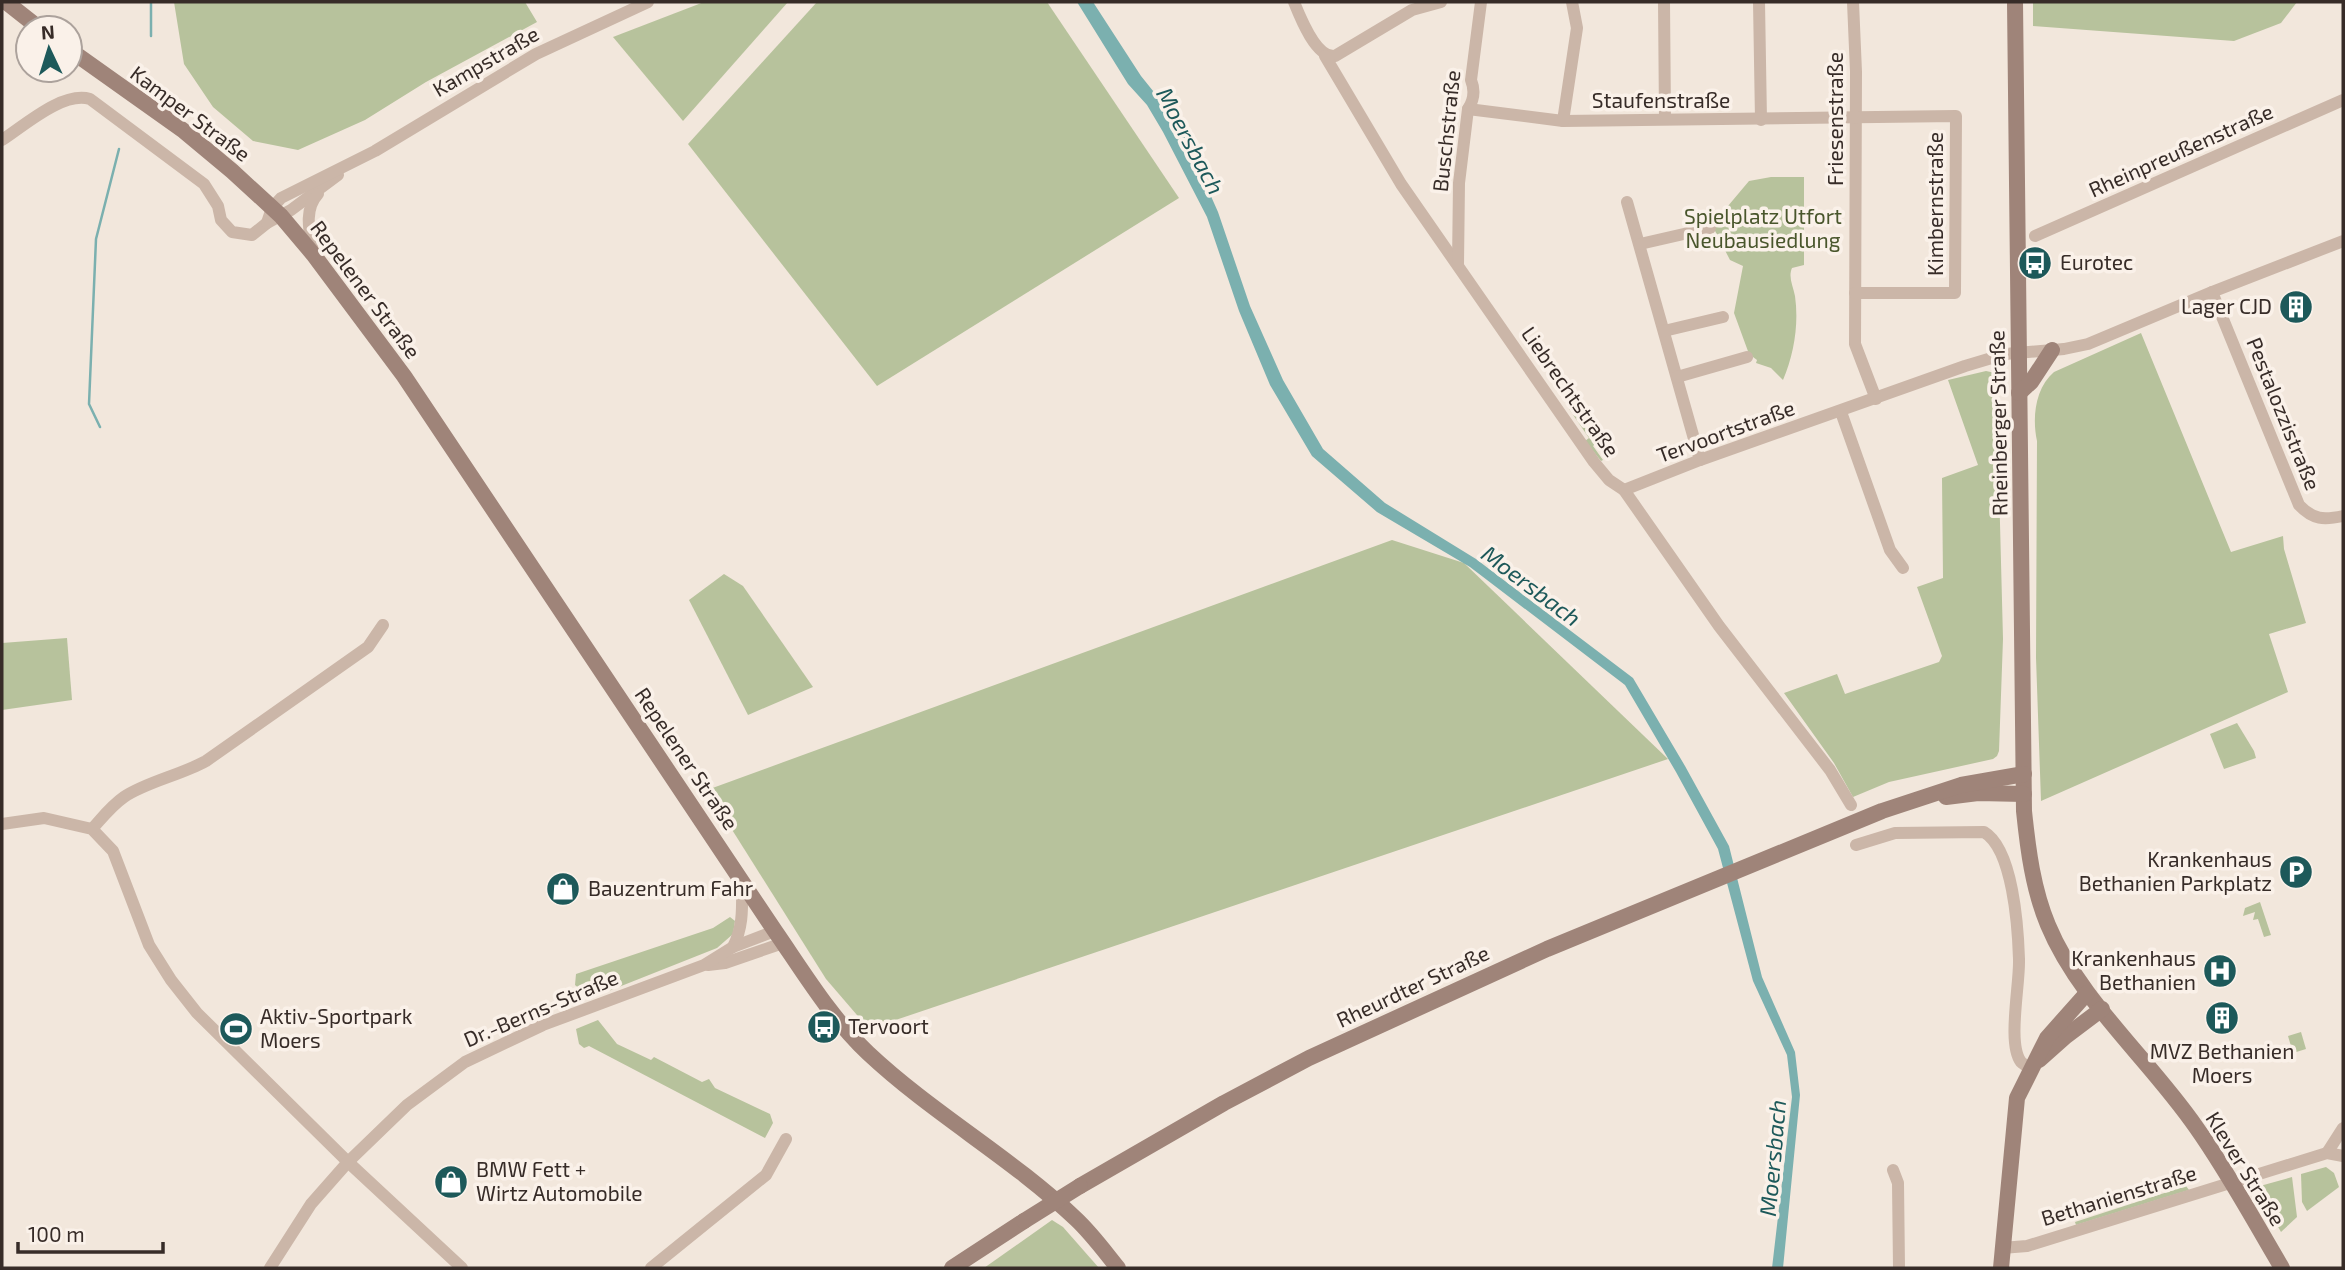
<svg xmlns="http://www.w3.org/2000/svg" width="2345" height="1270" viewBox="0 0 2345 1270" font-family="'Exo 2',sans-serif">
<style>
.green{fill:#b7c29c}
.water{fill:#7bb0af}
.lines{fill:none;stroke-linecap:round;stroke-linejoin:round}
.stream{stroke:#7bb0af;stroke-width:2.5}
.street{stroke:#cbb6a8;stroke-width:12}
.secondary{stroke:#9f8479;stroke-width:16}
.secondary-bridge{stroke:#9f8479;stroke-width:16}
.labels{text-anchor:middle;stroke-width:7;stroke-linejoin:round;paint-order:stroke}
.street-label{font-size:21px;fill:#372c28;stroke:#faf1e9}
.park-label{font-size:21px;fill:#49562c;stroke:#faf1e9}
.poi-label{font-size:21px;fill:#372c28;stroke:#faf1e9;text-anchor:start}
.water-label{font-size:23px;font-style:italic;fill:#1d595a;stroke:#faf1e9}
</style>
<rect width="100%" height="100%" fill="#f2e7dc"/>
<g class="green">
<path d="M174,2H525L537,22L426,82L365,120L298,150L253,141L213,107L184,64Z"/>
<path d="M704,2H788L683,121L613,37Z"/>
<path d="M817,2H1047L1179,198L877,386L688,144Z"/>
<path d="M2033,2H2297L2281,23L2234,41L2033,26Z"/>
<path d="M1771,177H1804V265L1792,268C1788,277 1793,286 1795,296C1799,324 1794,354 1783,380L1771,368L1756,363L1757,360L1749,354L1734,313L1743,266L1730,260L1712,225L1749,181Z"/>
<path d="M2141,333L2231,552L2283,536L2284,549L2306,623L2269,634L2288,692L2041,801L2036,658L2037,441C2032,418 2035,388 2054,372Z"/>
<path d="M1986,371L2000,374L1997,408L2003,639L1999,751L1997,756L1993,759L1889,782L1853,797L1834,763L1784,693L1837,674L1845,694L1939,662L1942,656L1917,587L1943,578L1942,478L1978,465L1948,380Z"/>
<path d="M1571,408L1596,443L1593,446L1603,460L1601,461L1585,441L1589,438L1569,409Z"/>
<path d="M1392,540L1464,563L1668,759L869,1029L826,979L707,790Z"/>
<path d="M724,574L743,586L813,687L748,715L689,600Z"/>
<path d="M67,638L72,700L2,710V643Z"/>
<path d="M2237,723L2254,751L2256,758L2224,769L2210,734Z"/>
<path d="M2260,902L2271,935L2264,937L2258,919L2253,920L2255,912L2243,916L2245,908Z"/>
<path d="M730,917L735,921L733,934L717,948L591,998L575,985L576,974L713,928Z"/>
<path d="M598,1020L617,1044L651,1060L654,1057L702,1082L709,1079L715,1088L770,1114L773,1123L765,1138L589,1046L584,1048L579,1044L576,1029Z"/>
<path d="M2301,1032L2306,1049L2293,1053L2288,1036Z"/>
<path d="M2326,1167L2334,1173L2339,1187L2307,1211L2302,1202L2301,1174Z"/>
<path d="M2292,1177L2297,1217L2281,1232L2257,1190L2260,1186Z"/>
<path d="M2186,1186L2189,1190L2076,1225L2075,1222Z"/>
<path d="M1052,1220L1063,1227L1099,1268H984Z"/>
</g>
<path class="water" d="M1077,2H1093L1141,76L1178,122L1218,212L1250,306L1283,380L1323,449L1385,503L1476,559L1633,678L1685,766L1729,846L1762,977L1795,1052L1800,1095L1783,1268H1772L1792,1097L1787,1055L1753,981L1718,849L1676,772L1625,685L1470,567L1377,512L1312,456L1270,385L1239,311L1207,217L1163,132L1147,105L1128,84Z"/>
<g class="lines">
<g class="stream">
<path d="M151,2V36"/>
<path d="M100,427L89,404L96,239L119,149"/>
</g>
<g class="street">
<path d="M1294,2C1300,17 1316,58 1335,56L1412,10L1441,2"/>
<path d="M1664,2L1665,119"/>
<path d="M1759,2L1761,120"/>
<path d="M1853,2L1856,72L1855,344L1876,399"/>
<path d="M1325,56L1401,184L1594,462L1609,480L1624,490L1719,626L1830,770L1851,805"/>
<path d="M1468,109L1563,121L1956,116L1955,293H1855"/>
<path d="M1563,121L1577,28L1572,2"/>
<path d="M2,140C25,125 63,91 90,99L204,184L218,206L221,220L232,232L252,235L267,223L291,210L338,175"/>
<path d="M1627,202L1700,460"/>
<path d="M267,223L272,208L281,198L375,151L536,54L648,2"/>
<path d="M2035,236L2343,100"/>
<path d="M1640,244L1710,228"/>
<path d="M313,253C310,234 303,210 318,194"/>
<path d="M1458,264L1459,183L1468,109C1474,100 1475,90 1471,80L1481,2"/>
<path d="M2212,292L2299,505C2313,520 2324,520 2343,516"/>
<path d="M1664,331L1723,317"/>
<path d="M1677,377L1747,357"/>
<path d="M1841,412L1890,550L1903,568"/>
<path d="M1624,490L1700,460L1965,366L2005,354L2064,349L2088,344L2212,292L2343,241"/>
<path d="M2,824L44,818L92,829L113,851L149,945L171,980L197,1013L348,1162L462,1268"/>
<path d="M92,829C102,818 111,806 124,797C146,782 181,775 206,761L368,647L383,625"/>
<path d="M1856,845L1895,833L1984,832C2013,849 2018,927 2019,959C2020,984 2007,1044 2021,1062C2022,1063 2029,1068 2030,1069"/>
<path d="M733,947C744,926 742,905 742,882"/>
<path d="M708,965L725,963L783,943"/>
<path d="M2327,1153L2343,1128"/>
<path d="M1893,1170L1898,1183L1899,1268"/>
<path d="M2002,1248L2027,1246L2327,1153L2343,1156"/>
<path d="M270,1268L311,1204L348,1162L407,1105L465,1062L543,1025L704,965L733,947L775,931"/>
<path d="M651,1268L766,1175L786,1139"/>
</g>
<g class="secondary">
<path d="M6,2L39,28"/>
<path d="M2015,2L2024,811C2028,850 2033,889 2048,925C2079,1000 2150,1060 2196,1127C2228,1172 2254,1221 2282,1268"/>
<path d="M70,50L184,131L232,171L281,216L313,254L404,376L775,931C804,973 831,1018 868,1053C933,1114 1012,1158 1076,1219C1092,1234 1105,1252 1118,1268"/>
<path d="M2019,393L2031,382L2052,350"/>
<path d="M1946,797L1978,793L2024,794"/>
<path d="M2039,1060L2066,1036L2102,1009"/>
<path d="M1080,1186L1224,1103L1309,1058L1547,949L1882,811L1961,785L2024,774"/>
<path d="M952,1268L1024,1221"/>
<path d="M2001,1268L2017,1098L2047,1038L2087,993"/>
</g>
<path class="secondary-bridge" d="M1024,1221L1080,1186"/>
</g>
<defs>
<g id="bus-disc" transform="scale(1.75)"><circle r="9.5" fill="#1d595a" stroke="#faf1e9"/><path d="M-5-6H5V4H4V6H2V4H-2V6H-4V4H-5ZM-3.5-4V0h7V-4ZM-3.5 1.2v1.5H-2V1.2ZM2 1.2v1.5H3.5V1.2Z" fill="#fff"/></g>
<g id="building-disc" transform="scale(1.75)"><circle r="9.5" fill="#1d595a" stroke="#faf1e9"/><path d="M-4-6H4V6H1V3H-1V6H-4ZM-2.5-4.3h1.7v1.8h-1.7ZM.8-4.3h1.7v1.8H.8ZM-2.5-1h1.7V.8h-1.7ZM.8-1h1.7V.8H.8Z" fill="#fff"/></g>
<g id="parking-disc" transform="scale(1.75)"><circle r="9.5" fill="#1d595a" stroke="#faf1e9"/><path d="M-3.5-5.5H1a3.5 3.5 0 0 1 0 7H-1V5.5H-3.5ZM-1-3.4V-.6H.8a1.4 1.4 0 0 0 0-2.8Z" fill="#fff"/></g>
<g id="shop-disc" transform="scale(1.75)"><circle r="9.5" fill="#1d595a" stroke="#faf1e9"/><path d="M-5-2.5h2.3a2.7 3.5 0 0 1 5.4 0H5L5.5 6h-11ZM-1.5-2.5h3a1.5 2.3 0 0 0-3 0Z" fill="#fff"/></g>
<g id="hospital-disc" transform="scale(1.75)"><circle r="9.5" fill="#1d595a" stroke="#faf1e9"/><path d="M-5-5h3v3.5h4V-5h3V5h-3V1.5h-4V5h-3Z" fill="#fff"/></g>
<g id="stadium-disc" transform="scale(1.75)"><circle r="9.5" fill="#1d595a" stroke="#faf1e9"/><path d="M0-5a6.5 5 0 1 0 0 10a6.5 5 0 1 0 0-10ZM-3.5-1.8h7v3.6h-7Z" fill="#fff"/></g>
</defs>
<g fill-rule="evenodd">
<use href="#bus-disc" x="2035" y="263"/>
<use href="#building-disc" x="2296" y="307"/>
<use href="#parking-disc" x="2296" y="872"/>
<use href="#shop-disc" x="563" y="889"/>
<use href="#hospital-disc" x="2220" y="971"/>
<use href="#building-disc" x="2222" y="1018"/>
<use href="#bus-disc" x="824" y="1027"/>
<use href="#stadium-disc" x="236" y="1029"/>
<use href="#shop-disc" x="451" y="1182"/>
</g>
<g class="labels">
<g class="street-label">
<text transform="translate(486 62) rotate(-30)" y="7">Kampstraße</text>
<text x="1661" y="108">Staufenstraße</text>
<text transform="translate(190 114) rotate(37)" y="7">Kamper Straße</text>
<text transform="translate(1836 119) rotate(-90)" y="7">Friesenstraße</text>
<text transform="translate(1447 131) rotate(-84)" y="7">Buschstraße</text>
<text transform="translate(2181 151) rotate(-24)" y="7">Rheinpreußenstraße</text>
<text transform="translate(1936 204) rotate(-90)" y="7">Kimbernstraße</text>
<text transform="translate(365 290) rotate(53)" y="7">Repelener Straße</text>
<text transform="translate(1570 392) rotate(55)" y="7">Liebrechtstraße</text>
<text transform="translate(2283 414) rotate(68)" y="7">Pestalozzistraße</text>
<text transform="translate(1999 423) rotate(-91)" y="7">Rheinberger Straße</text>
<text transform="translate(1726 432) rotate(-20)" y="7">Tervoortstraße</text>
<text transform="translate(686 759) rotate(56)" y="7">Repelener Straße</text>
<text transform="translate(1413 987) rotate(-25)" y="7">Rheurdter Straße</text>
<text transform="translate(541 1009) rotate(-23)" y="7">Dr.-Berns-Straße</text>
<text transform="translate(2245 1169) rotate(58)" y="7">Klever Straße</text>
<text transform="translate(2119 1196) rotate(-17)" y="7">Bethanienstraße</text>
</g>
<g class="park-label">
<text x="1763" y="224">Spielplatz Utfort<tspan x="1763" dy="24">Neubausiedlung</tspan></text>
</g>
<g class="poi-label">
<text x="2060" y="270">Eurotec</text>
<text x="2272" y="314" text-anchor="end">Lager CJD</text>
<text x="2272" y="867" text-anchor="end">Krankenhaus<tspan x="2272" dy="24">Bethanien Parkplatz</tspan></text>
<text x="588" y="896">Bauzentrum Fahr</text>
<text x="2196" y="966" text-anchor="end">Krankenhaus<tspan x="2196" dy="24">Bethanien</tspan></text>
<text x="260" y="1024">Aktiv-Sportpark<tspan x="260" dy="24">Moers</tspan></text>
<text x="848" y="1034">Tervoort</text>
<text x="2222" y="1059" text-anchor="middle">MVZ Bethanien<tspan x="2222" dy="24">Moers</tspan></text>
<text x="476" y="1177">BMW Fett +<tspan x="476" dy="24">Wirtz Automobile</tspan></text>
</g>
<g class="water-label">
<text transform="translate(1190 141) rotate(62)" y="8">Moersbach</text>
<text transform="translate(1531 586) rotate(37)" y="8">Moersbach</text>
<text transform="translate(1773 1158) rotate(-85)" y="8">Moersbach</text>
</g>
</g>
<rect width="2345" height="1270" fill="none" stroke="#372c28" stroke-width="7"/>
<g transform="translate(49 49) rotate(356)"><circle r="33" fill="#faf1e9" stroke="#aca29c" stroke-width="2"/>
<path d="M0-5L12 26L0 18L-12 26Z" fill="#1d595a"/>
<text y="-10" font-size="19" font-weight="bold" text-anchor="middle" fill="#372c28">N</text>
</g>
<path d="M18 1242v10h145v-10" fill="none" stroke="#372c28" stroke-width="3.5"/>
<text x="28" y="1242" font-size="21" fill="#372c28" stroke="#faf1e9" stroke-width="5" paint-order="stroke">100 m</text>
</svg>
